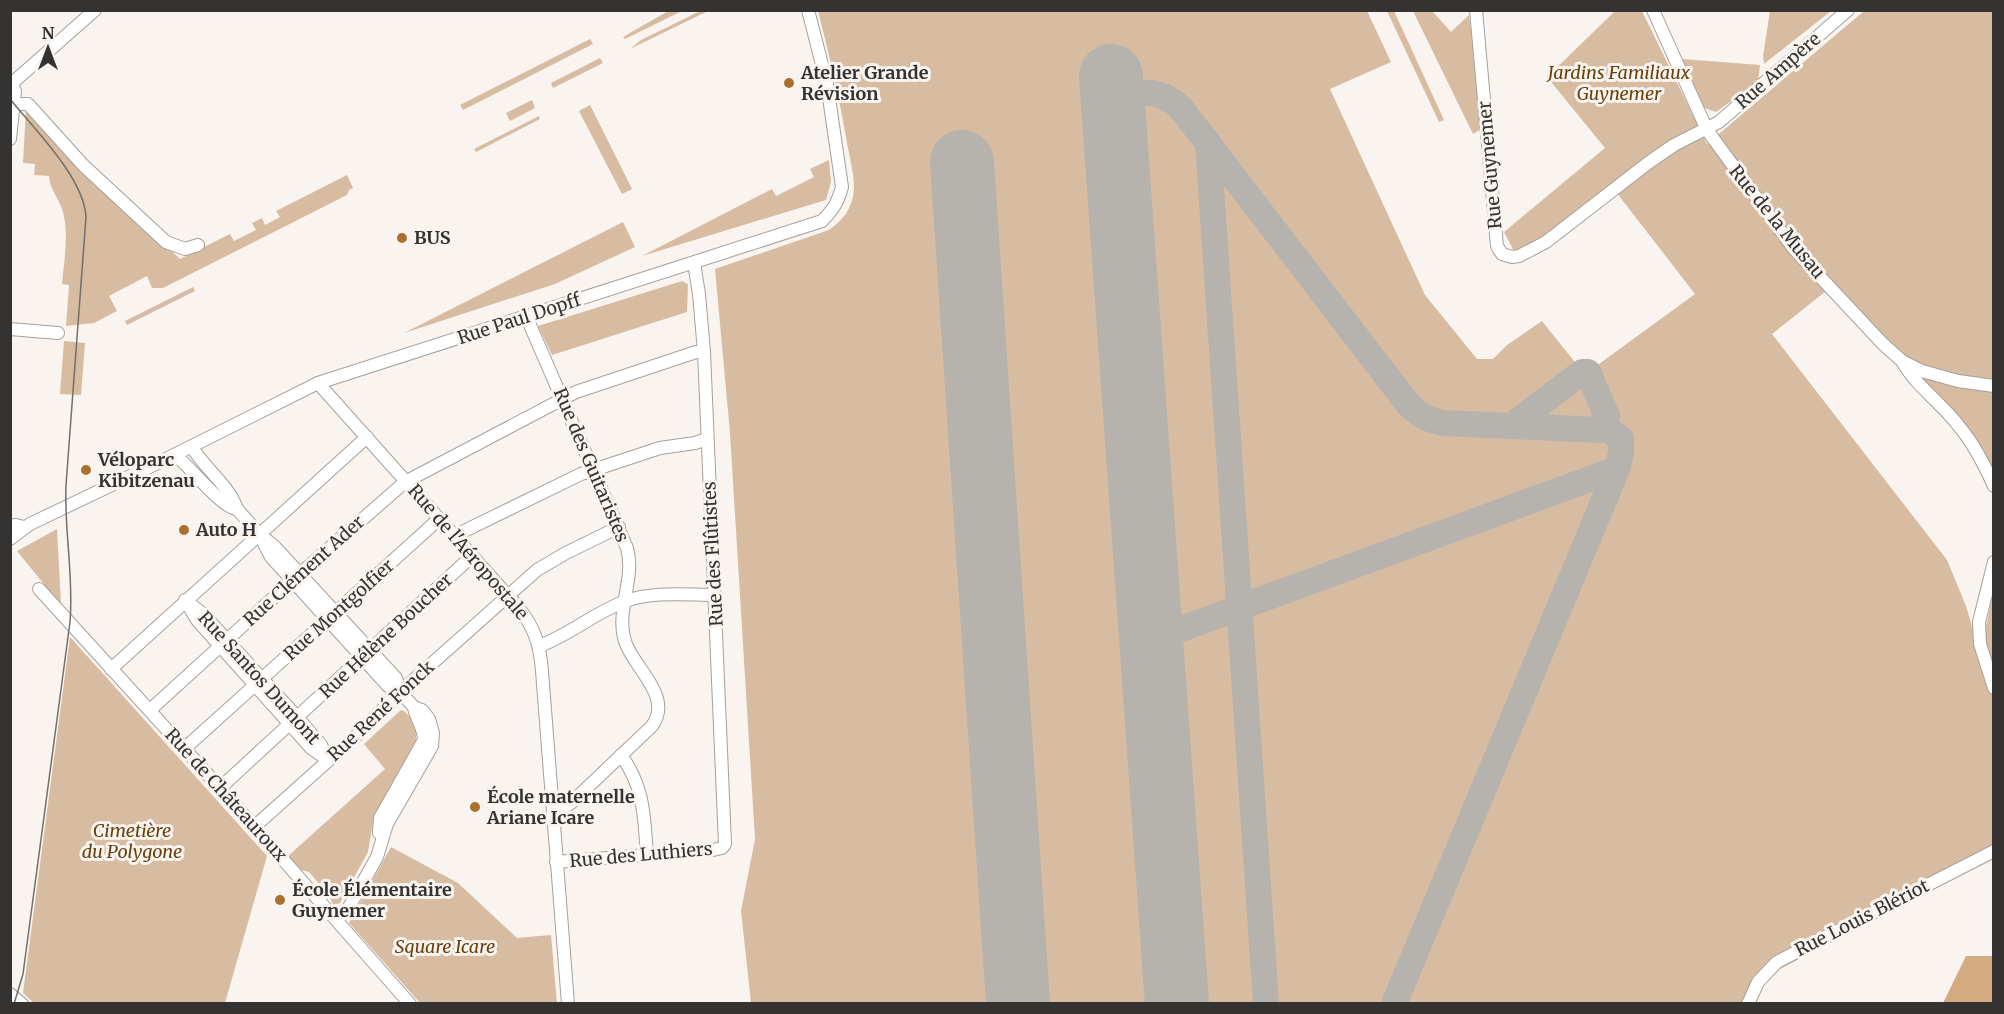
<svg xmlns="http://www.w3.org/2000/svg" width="2004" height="1014" viewBox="0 0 2004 1014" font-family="Merriweather,serif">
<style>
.green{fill:#d8bca1}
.forest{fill:#d4ab80}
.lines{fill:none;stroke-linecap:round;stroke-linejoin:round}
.taxiway{stroke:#b6b2ae;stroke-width:26}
.runway{stroke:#b6b2ae;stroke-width:64}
.minor-casing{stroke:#a5a09b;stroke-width:14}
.minor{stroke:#fff;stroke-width:12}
.tram{stroke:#726f6c;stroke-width:1.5}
.poi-dot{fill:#a9712e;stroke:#f9f4ef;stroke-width:2}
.labels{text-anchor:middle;stroke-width:6;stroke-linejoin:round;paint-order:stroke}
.street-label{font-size:18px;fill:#353331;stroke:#f9f4ef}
.poi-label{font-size:18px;font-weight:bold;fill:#353331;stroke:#f9f4ef;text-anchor:start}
.park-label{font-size:18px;font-style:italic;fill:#69410d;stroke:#f9f4ef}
</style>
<rect width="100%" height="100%" fill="#f9f4ef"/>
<g class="green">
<path d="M670,10L682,11L625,39L623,37Z"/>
<path d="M700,11H708L630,49L641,40Z"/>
<path d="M818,11H1367L1391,62L1330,89L1425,295L1477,359H1493L1507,345L1542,321L1582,371L1588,372L1695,294L1616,192L1519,261L1504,232L1605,148L1547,77L1615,11H1642L1707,144L1864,11H1993V475L1966,425L1826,291L1772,334L1947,560L1966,606L1980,655L1993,593V848L1971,869L1776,971L1759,989L1752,1003H751L741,911L755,839L730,433L715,269L829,230C837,224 846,216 850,206C859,187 850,162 847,142C839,97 829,54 818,11Z"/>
<path d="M1387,11H1394L1444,120L1439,122Z"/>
<path d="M1413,11H1432L1451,32L1469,15L1479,90L1491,123L1473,134Z"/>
<path d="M1770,11V10L1831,11L1764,64L1763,56Z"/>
<path d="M590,39L593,44L463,110L460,105Z"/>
<path d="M600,58L603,63L553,88L551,83Z"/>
<path d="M1682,59L1760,65L1758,82L1716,112L1702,107Z"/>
<path d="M532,100L535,108L510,121L506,113Z"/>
<path d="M590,105L632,189L622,194L579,111Z"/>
<path d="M26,109L180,259L230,234L234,241L256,230L252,223L262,218L265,225L280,217L276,211L347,175L353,188L349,190L347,195L163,288H152L147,276L109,296L117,311L94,323L66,326L69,285L62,284C64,261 69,235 63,212C60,200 49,188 49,176L34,175L35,164L23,163Z"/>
<path d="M539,116L540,119L476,152L474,149Z"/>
<path d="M829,160L831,182L826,200L642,256L772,189L776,196L814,177L810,169Z"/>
<path d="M623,222L635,247L555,284L404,333Z"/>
<path d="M682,281L688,284L687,312L552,355L538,326Z"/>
<path d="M193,287L195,291L127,325L125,321Z"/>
<path d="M64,341L85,343L81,395L60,394Z"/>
<path d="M57,529L61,605L17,551Z"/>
<path d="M70,637L267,856L225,1003L35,1004L23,993Z"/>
<path d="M401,710L404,711L416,723V740L374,816L368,852L340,903L333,905L329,895L309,872L301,870L288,856L385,769L364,744Z"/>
<path d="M391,847L458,883L517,938L551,935L557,1003H420L349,923Z"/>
</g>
<path class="forest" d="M1966,956H1993V1003H1943Z"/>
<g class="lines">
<g class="taxiway">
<path d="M1113,95C1141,93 1157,87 1180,107L1408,404C1419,415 1428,420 1444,423L1600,430L1605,427L1607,416L1588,372"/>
<path d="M1208,142L1266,1004"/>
<path d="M1511,426L1582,372"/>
<path d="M1151,640L1617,469"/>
<path d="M1394,1004L1617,469L1621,453V439L1605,427"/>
</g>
<g class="runway">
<path d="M1111,76L1177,1004"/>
<path d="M962,162L1018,1004"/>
</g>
<g class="minor-casing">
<g id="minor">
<path d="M1476,10L1497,246L1502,254L1512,257L1519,256L1546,242L1648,163L1674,145L1719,122L1848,10"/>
<path d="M1653,10L1707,130L1794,249L1883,344L1902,361L1922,371L1958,381L1994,386"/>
<path d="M10,80L15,91L10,139"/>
<path d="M10,85L95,10"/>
<path d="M14,104H28L83,165L166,242L185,249L198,245"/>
<path d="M526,316L627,548C636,580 614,612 626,644C636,670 673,697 652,726L571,803L553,815"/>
<path d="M10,329L58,333"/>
<path d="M1902,361C1916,386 1941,403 1958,425C1974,444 1984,464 1994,486"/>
<path d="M318,383L517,606C534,626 540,644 542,671L568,1004"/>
<path d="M175,455C191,467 220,507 237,509C229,485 204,468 192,447"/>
<path d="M237,509L259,534L275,547L396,678L400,692L388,686L271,557L259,534"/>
<path d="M10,526L16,525L24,527"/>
<path d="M454,536L581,474L660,448L695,443L707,439"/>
<path d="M10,539L30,524L166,459L318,383L822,221C833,210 838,202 842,187L827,84L808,10"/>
<path d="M1994,562L1979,622L1980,644L1994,688"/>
<path d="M39,589L220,788L410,1004"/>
<path d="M185,600L203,614L298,718L321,745L328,760L311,748L197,620Z"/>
<path d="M539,646C570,635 595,612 626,601C653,591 686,595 715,595"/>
<path d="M111,669L367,437"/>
<path d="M150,710L293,580L405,482L576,392L696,352H704"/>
<path d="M184,749L439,519"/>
<path d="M621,755C645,789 644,816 647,856"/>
<path d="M220,788L472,556"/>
<path d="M254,827L358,734L400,692L537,570L566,553L619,527"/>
<path d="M379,833L380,818L424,740C424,727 416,720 414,707"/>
<path d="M556,862L713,850L722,848L725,844L704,352L699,294L694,263"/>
<path d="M337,919L348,909L377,857L387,824L432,746L433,733L429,719L422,710L414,707L400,692"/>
<path d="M10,994L22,1004"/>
<path d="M1748,1004L1758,982L1777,962L1994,851"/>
</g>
</g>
<use href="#minor" class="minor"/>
<path class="tram" d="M10,99C35,130 84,178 86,217L66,485C64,531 74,576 70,622L23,974L14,1004"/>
</g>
<g class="poi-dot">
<circle cx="789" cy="83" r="6"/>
<circle cx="402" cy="238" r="6"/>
<circle cx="86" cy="470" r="6"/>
<circle cx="184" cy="530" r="6"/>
<circle cx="475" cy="807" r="6"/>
<circle cx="280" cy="900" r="6"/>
</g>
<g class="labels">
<g class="street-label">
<text transform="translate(1778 71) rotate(-41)" y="6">Rue Ampère</text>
<text transform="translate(1490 165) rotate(-95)" y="6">Rue Guynemer</text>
<text transform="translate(1777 222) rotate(51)" y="6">Rue de la Musau</text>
<text transform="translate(519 319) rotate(-18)" y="6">Rue Paul Dopff</text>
<text transform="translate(591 465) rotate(67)" y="6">Rue des Guitaristes</text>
<text transform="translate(468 552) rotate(49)" y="6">Rue de l'Aéropostale</text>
<text transform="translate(713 554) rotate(-93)" y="6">Rue des Flûtistes</text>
<text transform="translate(304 571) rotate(-42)" y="6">Rue Clément Ader</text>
<text transform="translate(339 610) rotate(-42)" y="6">Rue Montgolfier</text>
<text transform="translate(386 636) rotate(-43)" y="6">Rue Hélène Boucher</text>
<text transform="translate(259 678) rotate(48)" y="6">Rue Santos Dumont</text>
<text transform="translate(381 711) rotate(-43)" y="6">Rue René Fonck</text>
<text transform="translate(226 795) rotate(48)" y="6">Rue de Châteauroux</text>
<text transform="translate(641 855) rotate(-5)" y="6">Rue des Luthiers</text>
<text transform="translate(1862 918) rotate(-27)" y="6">Rue Louis Blériot</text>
</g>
<g class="poi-label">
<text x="801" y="79">Atelier Grande<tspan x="801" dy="21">Révision</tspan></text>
<text x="414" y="244">BUS</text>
<text x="98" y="466">Véloparc<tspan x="98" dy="21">Kibitzenau</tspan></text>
<text x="196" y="536">Auto H</text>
<text x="487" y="803">École maternelle<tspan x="487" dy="21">Ariane Icare</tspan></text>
<text x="292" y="896">École Élémentaire<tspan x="292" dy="21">Guynemer</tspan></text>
</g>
<g class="park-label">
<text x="1619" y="79">Jardins Familiaux<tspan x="1619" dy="21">Guynemer</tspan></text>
<text x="132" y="837">Cimetière<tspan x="132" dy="21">du Polygone</tspan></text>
<text x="445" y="953">Square Icare</text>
</g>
</g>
<rect width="2004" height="1014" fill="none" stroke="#353331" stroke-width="24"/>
<g transform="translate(48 48)" stroke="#f9f4ef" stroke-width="4.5" paint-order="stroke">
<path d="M0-4.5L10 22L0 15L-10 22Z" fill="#353331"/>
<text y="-9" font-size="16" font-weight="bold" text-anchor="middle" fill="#353331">N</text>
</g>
</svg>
